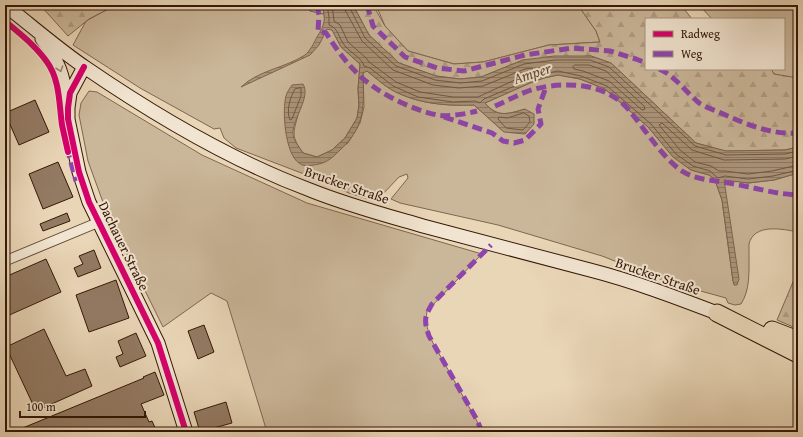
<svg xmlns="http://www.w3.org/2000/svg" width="803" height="437" font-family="'Gentium Book Plus',serif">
<defs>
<pattern id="forest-firs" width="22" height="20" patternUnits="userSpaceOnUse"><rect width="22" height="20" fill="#cab699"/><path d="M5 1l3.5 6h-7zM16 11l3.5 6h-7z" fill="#ae9c82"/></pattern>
<pattern id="water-rules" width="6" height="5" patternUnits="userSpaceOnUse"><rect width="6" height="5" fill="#ac957b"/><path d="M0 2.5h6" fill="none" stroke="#8d7963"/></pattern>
</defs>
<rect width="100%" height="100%" fill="#e9d6b7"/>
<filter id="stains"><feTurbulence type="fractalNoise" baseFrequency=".005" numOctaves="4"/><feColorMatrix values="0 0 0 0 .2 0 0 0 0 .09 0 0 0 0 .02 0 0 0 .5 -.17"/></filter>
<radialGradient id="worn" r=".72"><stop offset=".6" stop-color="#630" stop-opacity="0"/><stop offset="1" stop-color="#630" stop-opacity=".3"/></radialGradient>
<path fill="#cab699" stroke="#806650" d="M 119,5 L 308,5 L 310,11 L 324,14 L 341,47 L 360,64 L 358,89 L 359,105 L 357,118 L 345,138 L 332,150 L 317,157 L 303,153 C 291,136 293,134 298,115 L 285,128 L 308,166 L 348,143 L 360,123 L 364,107 L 363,72 L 367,71 C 375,77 383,85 392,90 C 418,104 446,106 474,105 L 504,132 L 525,109 C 507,114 498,118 485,103 L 530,83 L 544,78 L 558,75 L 580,79 L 605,89 L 648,127 L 674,157 L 691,170 L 709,175 L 712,177 L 716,183 L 722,200 L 733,281 L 723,179 L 748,183 L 774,180 L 798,173 L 798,232 C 783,229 754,223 749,244 C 749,248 749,253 749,256 C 749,273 750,290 741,304 L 735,305 L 728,303 L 726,298 L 668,282 L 602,256 L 498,225 L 400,203 L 391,199 L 408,178 L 407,174 L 399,177 L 381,196 L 371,200 L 349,193 L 304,174 L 236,148 L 224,138 L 220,128 L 214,129 L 140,88 L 73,45 L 86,21 L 110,8 Z
M 376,5 L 578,5 L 596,31 L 600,42 L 549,45 L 483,62 L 454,64 L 408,51 L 385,26 Z
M 699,5 L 798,5 L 798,80 L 774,74 L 771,69 L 784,69 L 784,19 L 712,19 Z
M 89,91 L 97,92 L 202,155 L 307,203 L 482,254 L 427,311 C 425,324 428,332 433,343 L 478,423 L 482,432 L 267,432 L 227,301 L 211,293 L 163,327 L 108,216 L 88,161 L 79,115 L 81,103 Z"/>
<path fill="url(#forest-firs)" stroke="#806650" d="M 40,5 L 108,5 L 110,8 L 89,19 L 68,36 Z
M 308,5 L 322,5 L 324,14 L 310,11 Z
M 353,5 L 373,5 L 385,26 L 408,51 L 454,64 L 483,62 L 549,45 L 600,42 L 596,31 L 578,5 L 681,5 L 692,19 L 646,19 L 646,69 L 771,69 L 774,74 L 798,78 L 798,147 L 785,150 L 725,151 L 696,143 L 611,63 L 591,56 L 523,60 L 481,77 L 460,79 L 436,76 L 399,63 L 369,35 Z
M 798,270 L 798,329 L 777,320 Z"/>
<path fill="url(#water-rules)" stroke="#7c634d" d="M 322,5 L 353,5 L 369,35 L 399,63 L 436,76 L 460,79 L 481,77 L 523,60 L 554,56 L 591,56 L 611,63 L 696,143 L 726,151 L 785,150 L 798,147 L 798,173 L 774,180 L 748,183 L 724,180 L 739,279 L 737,285 L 734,285 L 733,281 L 722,200 L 716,183 L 712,177 L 709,175 L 691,170 L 673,157 L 648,127 L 605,89 L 580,79 L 558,75 L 544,78 L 530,83 L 485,103 C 496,118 509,114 525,109 L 534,114 L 534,124 L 525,134 L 504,132 L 474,105 C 446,106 418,104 392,90 C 383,85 375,77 367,71 L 363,73 C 364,105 366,127 339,151 C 333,157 328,162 319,164 C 313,165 305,168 299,163 C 285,154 282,110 286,96 C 287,92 290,88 292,85 L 303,84 C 311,97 293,118 293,133 C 293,140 299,147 303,153 L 317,157 L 332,150 L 345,138 L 357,118 L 359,105 L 358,89 L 360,64 L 341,47 L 332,30 L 327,29 L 319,45 L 310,55 L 241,87 C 259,70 285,68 305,55 C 310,51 314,43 317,37 C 325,24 326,20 322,5 Z"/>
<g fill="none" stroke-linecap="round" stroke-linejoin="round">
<path stroke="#705641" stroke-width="1" d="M 327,5 L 329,17 L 329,25 C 339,28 338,38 345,46 C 351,53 362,58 364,66 L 370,68 L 393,86 L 418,97 L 453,102 L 475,101 L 480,103 L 484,99 L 543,74 L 558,71 L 581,76 L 607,86 L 651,124 L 676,154 L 693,166 L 710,171 L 718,178 L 725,176 L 748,179 L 773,176 L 798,170
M 332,5 L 334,21 L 340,25 L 348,42 L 366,58 L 369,62 L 396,82 L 420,92 L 453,97 L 478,97 L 534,71 L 532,68 L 525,69 L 483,86 L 459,88 L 433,85 L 393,70 L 362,41 L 345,10 L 344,5
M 350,5 L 350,8 L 365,38 L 396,66 L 435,80 L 460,83 L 482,81 L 524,64 L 555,60 L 590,60 L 609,67 L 695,146 L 726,155 L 785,154 L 798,151
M 575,65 L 589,65 L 606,71 L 644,106 L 645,109 L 642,110 L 609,81 L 583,71 L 574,69 L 573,67 Z
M 301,88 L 301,96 L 292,119 L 290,120 C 286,111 290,97 295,89 Z
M 524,113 L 529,116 L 530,122 L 523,130 L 506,128 L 498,119 L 499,117 L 507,118 Z
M 798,156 L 785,159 L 724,160 L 692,150 L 662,123 L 659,125 L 680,150 L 695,162 L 711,166 L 719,171 L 725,171 L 748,174 L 772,171 L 798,165"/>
</g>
<path fill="#937a63" stroke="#351707" d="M 35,100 L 49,132 L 19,145 L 5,113 Z
M 58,162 L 73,197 L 43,209 L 29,174 Z
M 67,213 L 70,221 L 43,231 L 40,224 Z
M 94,250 L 101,268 L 78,277 L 74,268 L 83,264 L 79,256 Z
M 46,259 L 61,292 L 5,317 L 5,277 Z
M 116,280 L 129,318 L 89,332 L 76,295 Z
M 204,325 L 214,352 L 198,359 L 188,331 Z
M 44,329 L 66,376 L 85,369 L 92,386 L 36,411 L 6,347 Z
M 136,333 L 146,356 L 120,367 L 116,357 L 123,354 L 118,341 Z
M 155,372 L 164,395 L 141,404 L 149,422 L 152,421 L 157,432 L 13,432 L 144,378 L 143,377 Z
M 226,402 L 232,423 L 210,429 L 210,432 L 200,432 L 194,412 Z"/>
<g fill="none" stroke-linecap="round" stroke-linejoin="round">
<g stroke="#624733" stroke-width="11">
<path id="street" d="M 5,261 L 99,222"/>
</g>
<g stroke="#351707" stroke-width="15">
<path id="secondary" d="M 5,5 C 32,26 58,49 86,68 C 156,116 230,160 310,190 C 347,205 385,215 423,226 C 478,241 534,255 590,270 C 633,281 675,297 717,313
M 42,39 C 59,62 63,74 67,102
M 84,67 L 70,93 L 68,108 L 68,119 L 79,172 L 89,202 L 158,343 L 186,432"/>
</g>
<g stroke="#351707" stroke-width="19">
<path id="highway" d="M 717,313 L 798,354
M 772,330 L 798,340"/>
</g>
<use href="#street" stroke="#f1e4d0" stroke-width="9"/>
<use href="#secondary" stroke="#f1e4d0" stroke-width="13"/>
<use href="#highway" stroke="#e9d6b7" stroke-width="17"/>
<path stroke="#8e44ad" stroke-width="5" stroke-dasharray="10 5" stroke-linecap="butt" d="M 317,5 L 319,15 L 318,31 L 326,33 C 335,47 344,60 356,72 C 375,92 410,109 437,115 C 446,117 467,114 477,111
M 367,5 L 373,26 L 405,57 L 437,68 L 464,71 L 525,55 L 572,48 L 610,51 L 636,59 L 646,63
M 659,69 C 674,75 686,92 699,103 C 705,107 714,110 721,113 C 746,124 771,135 798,133
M 495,106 C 507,101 519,94 531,90 C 563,81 605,82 628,109 C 645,129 659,153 679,169 C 693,180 713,180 729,183 C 752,187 774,194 798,195
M 444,117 L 492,133 L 503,141 L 514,143 L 525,140 L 541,124 L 538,109 L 546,87
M 67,148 L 76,181
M 482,432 L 477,420 L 429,336 C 424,320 424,318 432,304 L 491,245"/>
<g stroke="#f1e4d0" stroke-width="8">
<path id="cycleway" d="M 5,21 C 20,34 36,46 47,62 C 60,80 59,104 62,125 C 64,134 66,143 68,152
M 84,67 L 70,93 L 68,108 L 68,119 L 79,172 L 89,202 L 158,343 L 186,432"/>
</g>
<use href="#cycleway" stroke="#d6006c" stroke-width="6"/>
</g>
<defs><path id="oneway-chevron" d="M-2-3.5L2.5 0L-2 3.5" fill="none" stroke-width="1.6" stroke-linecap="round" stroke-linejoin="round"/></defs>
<use stroke="#9c8876" href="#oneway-chevron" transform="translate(60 69) rotate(71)"/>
<g text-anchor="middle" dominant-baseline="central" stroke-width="4" stroke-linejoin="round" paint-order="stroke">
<g font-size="14" fill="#351707" stroke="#f1e4d0">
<text transform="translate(347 185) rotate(19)">Brucker Straße</text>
<text transform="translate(124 246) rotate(64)">Dachauer Straße</text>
<text transform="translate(658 276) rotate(19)">Brucker Straße</text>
</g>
<g font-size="15" font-style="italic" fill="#654935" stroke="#f1e4d0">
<text transform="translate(532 73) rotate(-18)">Amper</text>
</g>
</g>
<rect width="803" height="437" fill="none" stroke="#e9d6b7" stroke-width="20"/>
<rect x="6" y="6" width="791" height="425" fill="none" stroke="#351707" stroke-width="2"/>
<rect x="10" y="10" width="783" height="417" fill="none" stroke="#351707"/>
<rect x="645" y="18" width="140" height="52" fill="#f1e4d0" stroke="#a69280"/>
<rect x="653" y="31" width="20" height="6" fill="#d6006c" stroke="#a69280"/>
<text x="681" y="38" font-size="12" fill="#351707">Radweg</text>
<rect x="653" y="51" width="20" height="6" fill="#8e44ad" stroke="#a69280"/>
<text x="681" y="58" font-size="12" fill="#351707">Weg</text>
<path d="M20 411v6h125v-6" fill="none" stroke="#351707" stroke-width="2"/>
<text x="26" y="411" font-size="12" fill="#351707" stroke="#f1e4d0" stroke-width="3" paint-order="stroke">100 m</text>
<rect width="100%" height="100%" filter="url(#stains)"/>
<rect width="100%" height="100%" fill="url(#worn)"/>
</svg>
